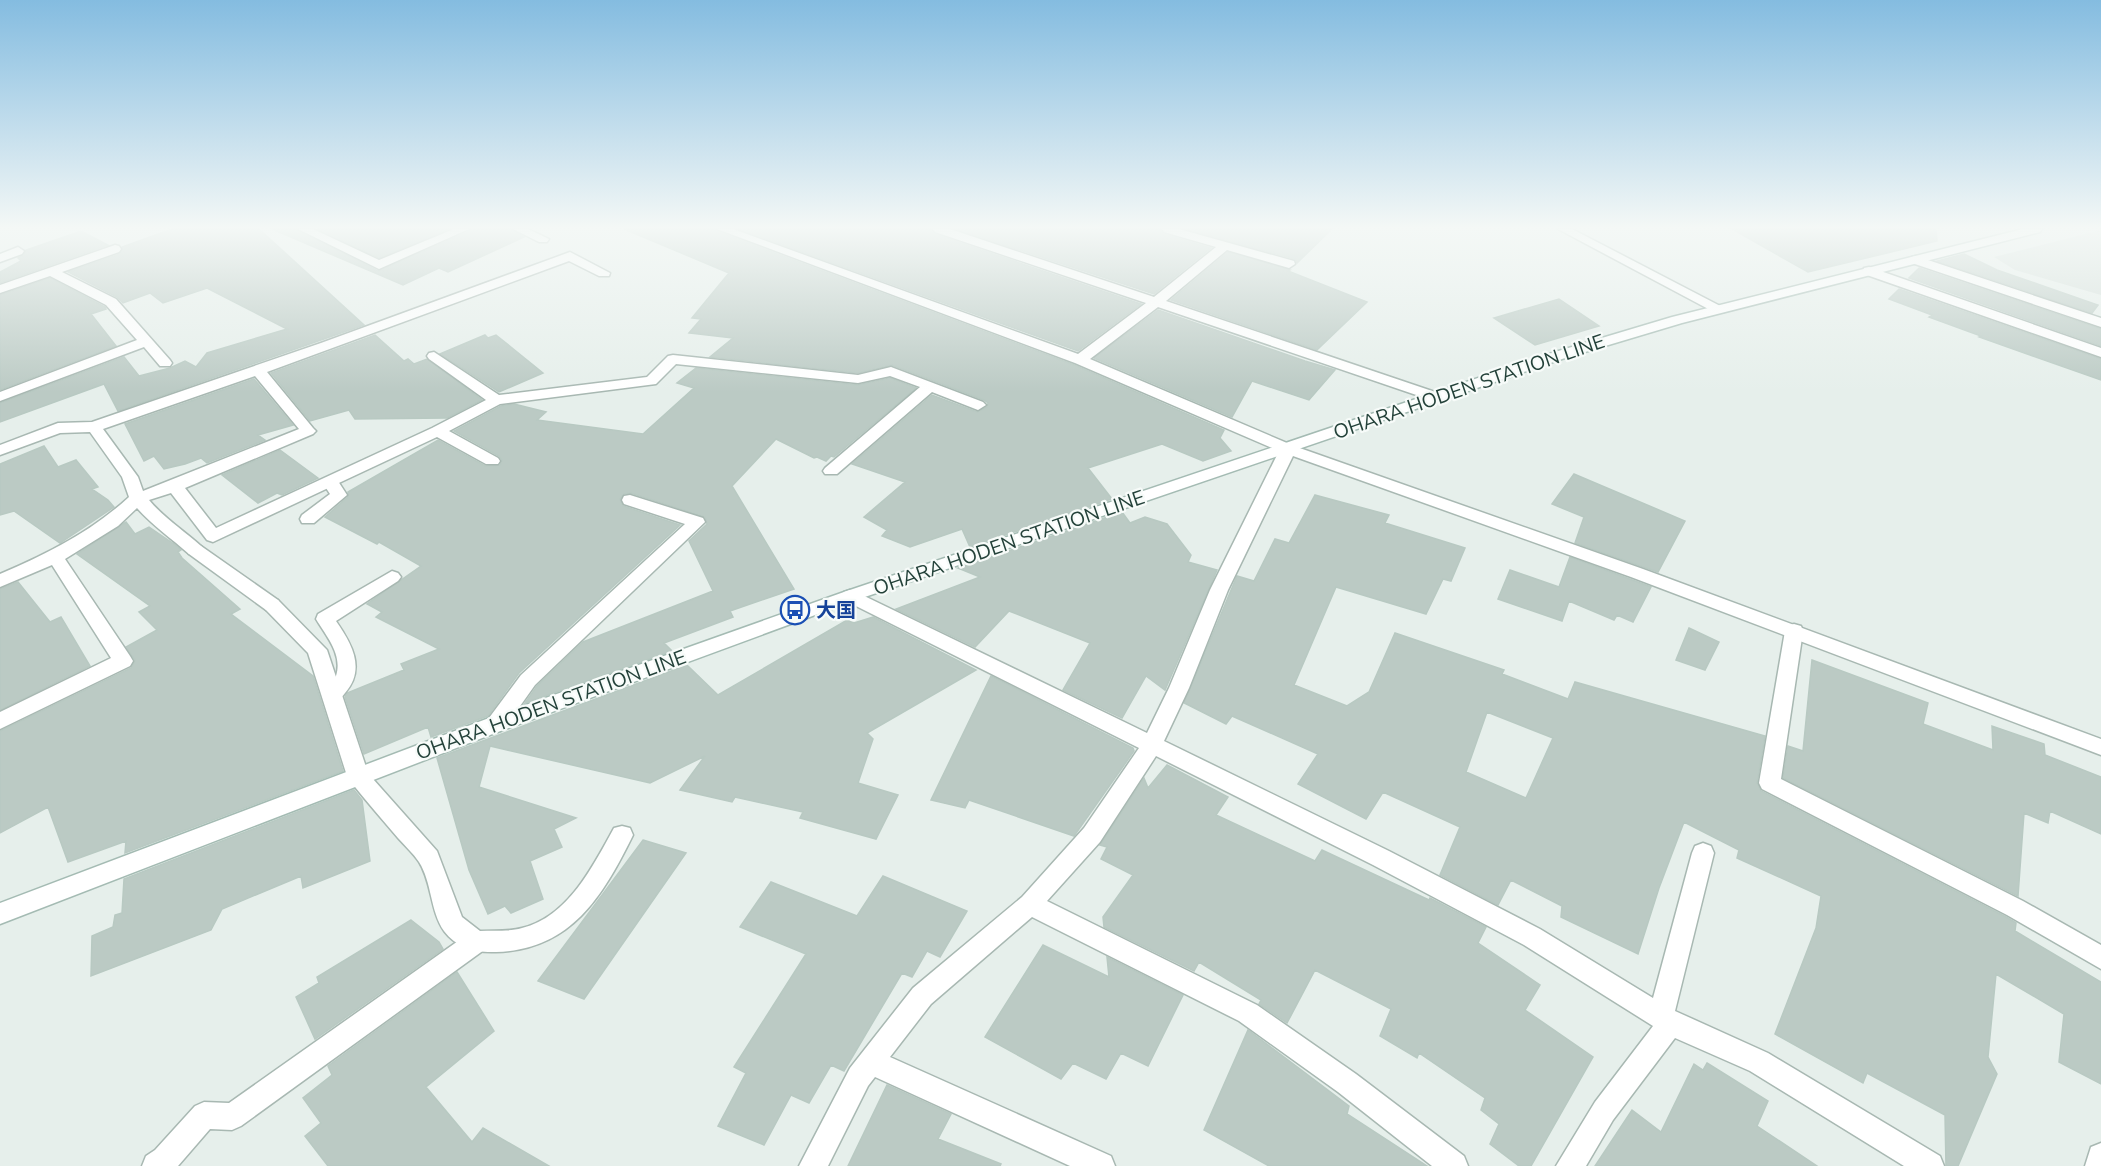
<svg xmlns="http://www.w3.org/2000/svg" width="2101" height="1166" font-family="'Nunito Sans','Noto Sans JP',sans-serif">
<rect width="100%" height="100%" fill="#e6efeb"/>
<path fill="#d4dfda" d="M 2101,230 L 2101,295 L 2015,270 L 1994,257 Z"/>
<path fill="#bbcac4" stroke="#b8c9c2" stroke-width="1.5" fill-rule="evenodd" d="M 172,229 L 259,229 L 364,325 L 118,411 L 104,384 L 0,422 L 0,403 L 124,357 L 139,376 L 170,368 L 185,361 L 196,367 L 207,353 L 287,329 L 207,288 L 163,303 L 150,293 L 123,303 L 117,297 L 68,272 L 120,254 L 122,247 Z
M 272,229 L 296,229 L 378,271 L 470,231 L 471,229 L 511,229 L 524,237 L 448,272 L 439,268 L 403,285 Z
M 317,229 L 449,229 L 379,258 Z
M 624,229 L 715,229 L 716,231 L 1074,365 L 1224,430 L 1220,438 L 1231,451 L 1203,461 L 1162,444 L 1088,468 L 1112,499 L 970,547 L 962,529 L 910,547 L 882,536 L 887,530 L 864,517 L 905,482 L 852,464 L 932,395 L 977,412 L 987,407 L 988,403 L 984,400 L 892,365 L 858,373 L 710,357 L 733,338 L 689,333 L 701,319 L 692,318 L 729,273 Z
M 738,229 L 931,229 L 934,234 L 1141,304 L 1078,351 Z
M 956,229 L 1160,229 L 1163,234 L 1211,248 L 1154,294 Z
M 1186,229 L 1332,229 L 1297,263 L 1295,259 Z
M 1732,229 L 1936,229 L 1937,241 L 1808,272 Z
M 81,231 L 108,245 L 0,283 L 0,272 L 21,261 L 18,258 L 24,255 L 26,250 Z
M 1228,252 L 1290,270 L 1288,271 L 1367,302 L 1317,350 L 1171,300 Z
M 1964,254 L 1997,270 L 2098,305 L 2092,313 L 1937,261 Z
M 1919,268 L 2101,329 L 2101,346 L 1909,278 Z
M 50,278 L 105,307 L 106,309 L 91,314 L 116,346 L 0,390 L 0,295 Z
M 1899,289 L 2101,359 L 2101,380 L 1979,337 L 1981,336 L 1929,317 L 1932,315 L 1889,299 Z
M 1559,299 L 1599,326 L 1535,345 L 1494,318 Z
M 1158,310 L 1305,361 L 1335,370 L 1309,400 L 1252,381 L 1232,417 L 1094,358 Z
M 375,335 L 404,361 L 408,359 L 414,364 L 427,359 L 482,400 L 447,418 L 355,419 L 349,410 L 310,421 L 271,373 Z
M 485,335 L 488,338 L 496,335 L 543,373 L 499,392 L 440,354 Z
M 696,368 L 858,385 L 890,378 L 916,388 L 834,457 L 831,456 L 826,461 L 817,457 L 814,458 L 776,439 L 732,486 L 794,589 L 730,611 L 733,617 L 664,643 L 672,651 L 525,703 L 537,686 L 583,642 L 713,591 L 689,541 L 707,524 L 705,517 L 631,493 L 624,494 L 620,499 L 623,506 L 680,525 L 519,673 L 488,716 L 431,737 L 428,727 L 364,754 L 345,697 L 347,693 L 404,670 L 401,664 L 439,649 L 376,617 L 382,612 L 367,604 L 421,566 L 379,542 L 377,544 L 325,517 L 348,497 L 348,492 L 438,440 L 485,466 L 500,465 L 502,460 L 499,456 L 454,431 L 501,406 L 514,404 L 546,412 L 537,420 L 643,434 L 694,388 L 677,383 Z
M 254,379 L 293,425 L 258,435 L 265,440 L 207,463 L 201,458 L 185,464 L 164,469 L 154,456 L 144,461 L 125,424 Z
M 44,446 L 58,467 L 76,460 L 98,487 L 92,489 L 108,500 L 114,507 L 60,543 L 14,511 L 0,515 L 0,464 Z
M 280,450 L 318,478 L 282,495 L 277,493 L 258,503 L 222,475 Z
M 1574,474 L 1685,521 L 1658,572 L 1575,543 L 1584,517 L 1552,504 Z
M 1315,495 L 1389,515 L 1385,523 L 1465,548 L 1451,581 L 1443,579 L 1426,614 L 1336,587 L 1294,685 L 1347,706 L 1369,692 L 1395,633 L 1504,670 L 1502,674 L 1568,699 L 1575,682 L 1765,736 L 1757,783 L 1761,791 L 2006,917 L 2016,923 L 2015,931 L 2101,982 L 2101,1084 L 2059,1062 L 2064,1014 L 1996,974 L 1988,1057 L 1997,1074 L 1958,1166 L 1946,1166 L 1945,1115 L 1867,1073 L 1863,1083 L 1775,1034 L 1816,928 L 1821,896 L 1737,858 L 1739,850 L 1684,822 L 1659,888 L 1638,954 L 1561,917 L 1562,906 L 1511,880 L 1498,905 L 1440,875 L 1460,827 L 1383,792 L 1366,819 L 1298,784 L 1318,754 L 1232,716 L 1226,724 L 1184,703 L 1237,576 L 1254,581 L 1275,539 L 1289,543 ZM 1487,712 L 1553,738 L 1526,798 L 1466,772 Z
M 1122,512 L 1130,523 L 1145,517 L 1167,524 L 1191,555 L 1188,562 L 1217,570 L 1165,690 L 1146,676 L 1122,718 L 1063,690 L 1090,643 L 1009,611 L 975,647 L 896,609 L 980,577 L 958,568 Z
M 126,522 L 135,534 L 149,527 L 174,544 L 181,550 L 178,552 L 182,558 L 240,609 L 231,614 L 313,676 L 343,771 L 125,853 L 126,841 L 68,862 L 48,807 L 0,833 L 0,731 L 131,668 L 135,660 L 126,647 L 157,630 L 139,612 L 150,606 L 77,554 Z
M 1570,557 L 1651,587 L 1633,622 L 1617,615 L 1614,620 L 1569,601 L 1562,621 L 1498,599 L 1510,570 L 1559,587 Z
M 18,582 L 50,622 L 61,617 L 90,666 L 0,710 L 0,589 Z
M 873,617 L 976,670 L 867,733 L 873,739 L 858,783 L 898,795 L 876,839 L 800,818 L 803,812 L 735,797 L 732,802 L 680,790 L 705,756 L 650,783 L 490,746 L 479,787 L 576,818 L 554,829 L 562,847 L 530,861 L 543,899 L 511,913 L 505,906 L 488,914 L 469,870 L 437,758 L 687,665 L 718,695 L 847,620 L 854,623 Z
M 1689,628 L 1719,642 L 1705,670 L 1676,660 Z
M 1812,660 L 1928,703 L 1923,724 L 1993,750 L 1992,726 L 2044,744 L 2045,755 L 2101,777 L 2101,834 L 2050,811 L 2048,823 L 2024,813 L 2018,896 L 1783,778 L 1788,746 L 1803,751 Z
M 991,676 L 1133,748 L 1134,751 L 1074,836 L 969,800 L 965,808 L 931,800 Z
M 1167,765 L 1228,797 L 1216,815 L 1315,861 L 1322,850 L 1429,900 L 1430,898 L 1486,927 L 1478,943 L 1540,985 L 1525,1010 L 1593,1057 L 1531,1166 L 1519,1166 L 1490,1144 L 1499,1124 L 1481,1110 L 1485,1098 L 1419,1053 L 1417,1058 L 1380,1036 L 1391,1009 L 1315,970 L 1287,1023 L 1259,1004 L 1261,1000 L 1199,962 L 1194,971 L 1104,927 L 1103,917 L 1133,875 L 1101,859 L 1107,847 L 1100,845 L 1144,778 L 1148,788 Z
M 354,790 L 362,800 L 370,861 L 303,888 L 301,876 L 222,909 L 211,930 L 91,976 L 92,936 L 113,927 L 115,915 L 122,913 L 124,879 Z
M 643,840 L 686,853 L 584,999 L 538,981 Z
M 883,876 L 967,911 L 940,957 L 927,951 L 912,977 L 902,973 L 844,1071 L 831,1065 L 809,1103 L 791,1095 L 764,1145 L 718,1126 L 746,1073 L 734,1067 L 806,954 L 740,927 L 771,882 L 857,916 Z
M 411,920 L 439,942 L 443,949 L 315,1039 L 296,997 L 319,983 L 317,977 Z
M 1043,945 L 1109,977 L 1107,957 L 1183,995 L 1148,1066 L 1121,1053 L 1106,1079 L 1073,1063 L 1061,1079 L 985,1037 Z
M 457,972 L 494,1031 L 426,1087 L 472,1142 L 483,1128 L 549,1166 L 328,1166 L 305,1136 L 321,1123 L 303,1098 L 332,1075 L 328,1066 Z
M 1248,1030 L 1349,1106 L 1347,1114 L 1427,1166 L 1269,1166 L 1204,1130 Z
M 1707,1063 L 1768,1101 L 1757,1126 L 1817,1166 L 1595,1166 L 1632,1110 L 1661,1132 L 1694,1064 L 1703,1070 Z
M 887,1085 L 951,1114 L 938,1139 L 1001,1164 L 1000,1166 L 848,1166 Z"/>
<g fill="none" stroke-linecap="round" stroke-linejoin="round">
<g stroke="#a8b8b2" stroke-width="3">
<path id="service" d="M 330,477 L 336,478 L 347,495 L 314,523 L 302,523 L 300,519 L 302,515 L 330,494 L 322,482 Z
M 195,544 L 201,546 L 278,600 L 281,605 L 278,610 L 272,611 L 266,610 L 189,554 L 186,550 L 189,546 Z
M 392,571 L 398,573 L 401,577 L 398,581 L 336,621 C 352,644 366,669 345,693 C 339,701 335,703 325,700 L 322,695 C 326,688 333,683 336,676 C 343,654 326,636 316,619 L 318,614 Z
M 1794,624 L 1801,626 L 1803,631 L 1781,779 L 2023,901 L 2101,945 L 2101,969 L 2007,915 L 1762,789 L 1759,783 L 1785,631 L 1787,626 Z
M 358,768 L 365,770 L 437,851 L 462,917 L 480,931 C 494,930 508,932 522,928 C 568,917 593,866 614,828 L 622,826 L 630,828 L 633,835 C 603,896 571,950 496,952 C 476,953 457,948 444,931 C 430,911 432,882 419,862 C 413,853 405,846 398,838 C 382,819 366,801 351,782 L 347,776 L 351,770 Z"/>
</g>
<g stroke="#a8b8b2" stroke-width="3">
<path id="minor" d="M 298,229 L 313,229 L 379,260 L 454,229 L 469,229 L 379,269 Z
M 513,229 L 528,229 L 549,239 L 547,242 L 539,242 Z
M 717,229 L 733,229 L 1078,354 L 1146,303 L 935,232 L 933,229 L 950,229 L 1154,297 L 1216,247 L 1164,232 L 1162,229 L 1179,229 L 1294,261 L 1295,264 L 1289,268 L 1227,250 L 1166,301 L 1441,394 L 1443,397 L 1441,400 L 1431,400 L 1158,307 L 1090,359 L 1294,446 L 1643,569 L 2101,739 L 2101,755 L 1631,577 L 1293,456 L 1228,590 L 1189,688 L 1164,741 L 1389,851 L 1540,929 L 1653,998 L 1692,853 L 1695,846 L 1703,843 L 1711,846 L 1714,853 L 1675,1011 L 1768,1053 L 1940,1156 L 1944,1166 L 1904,1166 L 1750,1071 L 1675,1038 L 1613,1120 L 1586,1166 L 1556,1166 L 1595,1102 L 1653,1026 L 1524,945 L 1373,865 L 1156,756 L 1100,842 L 1047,901 L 1257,1005 L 1356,1074 L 1464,1156 L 1468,1166 L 1432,1166 L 1338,1092 L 1239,1021 L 1032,917 L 931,1004 L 890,1057 L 1111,1156 L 1115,1166 L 1070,1166 L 875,1077 L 868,1086 L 828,1166 L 799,1166 L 850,1068 L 913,988 L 1022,897 L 1084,828 L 1139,748 L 844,600 L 841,596 L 844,592 L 850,590 L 856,592 L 1147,733 L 1169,688 L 1210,590 L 1279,451 L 1075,363 Z
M 1558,229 L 1572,229 L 1726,309 L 1724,312 L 1714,312 Z
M 115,245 L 119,246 L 121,249 L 119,252 L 62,272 L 116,299 L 170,360 L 172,363 L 170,366 L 160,366 L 144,347 L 0,401 L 0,392 L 137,340 L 106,305 L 50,276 L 0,293 L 0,285 Z
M 18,247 L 24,251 L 22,254 L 0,262 L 0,254 Z
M 570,252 L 610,273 L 609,276 L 599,276 L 569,261 L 267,372 L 313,428 L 316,431 L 313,434 L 185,488 L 216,528 L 432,428 L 486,400 L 429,359 L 427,356 L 429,353 L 434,352 L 499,395 L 647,377 L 668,356 L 673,355 L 858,375 L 891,367 L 983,402 L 986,405 L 978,410 L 932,392 L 837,474 L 825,474 L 823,471 L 825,468 L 920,387 L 890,376 L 858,383 L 676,364 L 656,384 L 500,404 L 449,431 L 498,458 L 500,461 L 498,464 L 486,464 L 437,437 L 213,542 L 207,540 L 171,493 L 149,500 C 164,518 183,530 201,546 L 204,550 L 201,554 L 189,554 C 171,538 153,526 137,508 L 118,526 L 65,559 L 130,656 L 133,661 L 130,666 L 0,729 L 0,712 L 111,658 L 52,565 L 0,587 L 0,574 C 47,554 91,532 129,497 L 122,477 L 90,432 L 60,433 L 0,455 L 0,445 L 58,423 L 92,422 L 321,343 ZM 255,376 L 299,429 L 143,491 L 138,477 L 103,429 Z
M 1916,256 L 2101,318 L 2101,327 L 1912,263 L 1910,260 L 1912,257 Z
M 1869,267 L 2101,348 L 2101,357 L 1864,274 L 1863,271 L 1864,268 Z
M 630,495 L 703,518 L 705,522 L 535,685 L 503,730 L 496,732 L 489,730 L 486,724 L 489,718 L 521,675 L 685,524 L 624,504 L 622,500 L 624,496 Z
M 272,599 L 278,600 L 327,650 L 369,776 L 365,782 L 358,784 L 351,782 L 347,776 L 308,653 L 266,610 L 263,605 L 266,600 Z
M 476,931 L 484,934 L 488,942 L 484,950 L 241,1126 L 232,1130 L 210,1129 L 178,1166 L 142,1166 L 146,1156 L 155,1150 L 195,1106 L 204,1102 L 229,1103 L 468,934 Z
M 2101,1143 L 2101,1166 L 2085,1166 L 2091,1147 Z"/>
</g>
<g stroke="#a4bbb3" stroke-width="3">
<path id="secondary" d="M 2023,229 L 2042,229 L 2040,232 L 1682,323 L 1565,358 L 856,600 L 503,730 L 0,924 L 0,903 L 489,718 L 844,592 L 1555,352 L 1672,317 Z"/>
</g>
<use href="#service" fill="#fff" fill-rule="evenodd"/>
<use href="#minor" fill="#fff" fill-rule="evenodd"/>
<use href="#secondary" fill="#fff" fill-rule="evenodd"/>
</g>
<linearGradient id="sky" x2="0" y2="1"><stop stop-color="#84bce0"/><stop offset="0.58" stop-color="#f4f8f6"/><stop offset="1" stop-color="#f4f8f6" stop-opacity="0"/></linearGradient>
<rect width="2101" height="392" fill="url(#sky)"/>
<defs>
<g id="bus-ring" transform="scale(1.5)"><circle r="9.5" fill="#f7fbf9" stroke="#1a4fb4" stroke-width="1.5"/><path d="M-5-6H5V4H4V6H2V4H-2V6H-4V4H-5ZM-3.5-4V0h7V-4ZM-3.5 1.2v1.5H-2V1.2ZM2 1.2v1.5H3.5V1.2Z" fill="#1a4fb4"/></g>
</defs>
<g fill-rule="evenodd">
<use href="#bus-ring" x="795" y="610"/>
</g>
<g text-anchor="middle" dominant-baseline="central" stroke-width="4.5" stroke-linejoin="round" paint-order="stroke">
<g font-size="20" fill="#24423a" stroke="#f7fbf9">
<text transform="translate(1469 387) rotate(-19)">OHARA HODEN STATION LINE</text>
<text transform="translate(1009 543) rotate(-19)">OHARA HODEN STATION LINE</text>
<text transform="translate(551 705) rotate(-20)">OHARA HODEN STATION LINE</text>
</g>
<g font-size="20" font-weight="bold" fill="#164399" stroke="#f7fbf9" text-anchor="start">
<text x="816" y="610">大国</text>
</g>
</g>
</svg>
